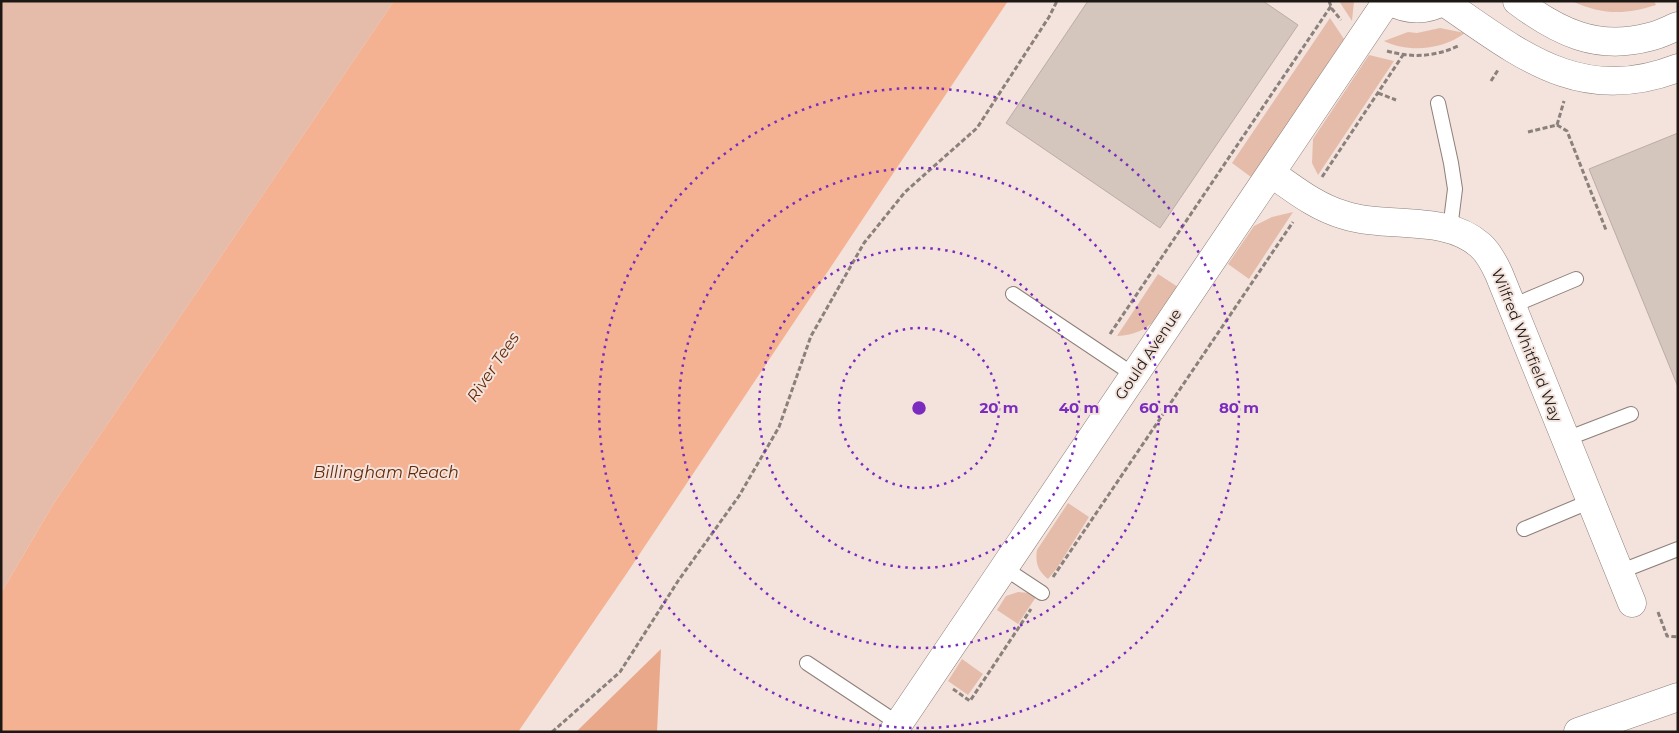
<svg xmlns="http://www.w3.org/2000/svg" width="1679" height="733" font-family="Montserrat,sans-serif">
<rect width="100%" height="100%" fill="#f3e3dc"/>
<path fill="#e5bcaa" d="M 1,1 L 394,1 L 54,503 L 1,593 Z
M 1339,1 L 1354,1 L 1352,21 Z
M 1572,1 L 1654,1 L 1656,5 C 1625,15 1602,15 1572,1 Z
M 1330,18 L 1344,39 L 1251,177 L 1232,163 Z
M 1440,28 L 1465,33 C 1442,50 1409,53 1384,41 L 1408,32 L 1417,33 Z
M 1369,55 L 1394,61 L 1318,175 L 1312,163 L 1313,139 Z
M 1293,212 L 1249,279 L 1228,264 L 1254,226 L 1272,217 Z
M 1158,274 L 1178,287 C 1160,314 1153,334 1117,336 Z
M 1068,503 L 1089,517 L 1057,568 L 1048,579 C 1038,571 1035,563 1037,550 Z
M 1018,592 L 1029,593 L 1036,597 L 1018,624 L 997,610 L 1006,596 Z
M 962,659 L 983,674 L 968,695 L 948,681 Z"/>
<path fill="#e9a88a" d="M 661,649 L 657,732 L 576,732 Z"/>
<path fill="#f4b293" d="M 394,1 L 1008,1 L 627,573 L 518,732 L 1,732 L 1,593 L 54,503 Z"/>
<path fill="#d4c5bd" stroke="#bbaca5" d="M 1088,1 L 1263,1 L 1298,25 L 1160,228 L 1006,123 Z
M 1678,133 L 1678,387 L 1589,169 Z"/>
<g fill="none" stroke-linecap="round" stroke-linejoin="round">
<g stroke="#8e7f79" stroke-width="16">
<path id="lane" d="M 1438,103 L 1451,163 L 1455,189 L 1450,229
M 1013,294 L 1134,375
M 1512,306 L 1576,279
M 1566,439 L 1631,414
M 1524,529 L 1591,501
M 1004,568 L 1042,593
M 1619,572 L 1678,549
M 807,663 L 899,724"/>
</g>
<g stroke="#8e7f79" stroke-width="29">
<path id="street" d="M 1390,1 C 1407,11 1426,11 1444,1
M 1517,1 C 1558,32 1597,51 1649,37 C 1659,35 1668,30 1678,26
M 1444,2 C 1520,54 1580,106 1678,68
M 1271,173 C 1294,189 1316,207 1344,215 C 1387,229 1445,214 1480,245 C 1489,253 1494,263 1499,274 L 1632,603
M 893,732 L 1387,1"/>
</g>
<g stroke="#8e7f79" stroke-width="29">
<path id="secondary" d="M 1578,732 L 1678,697"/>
</g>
<path stroke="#8b807b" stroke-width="3" stroke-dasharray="5 2.5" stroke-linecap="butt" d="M 1329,1 L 1332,9 L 1341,20
M 1387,51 C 1412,58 1434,57 1458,46
M 1491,81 L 1498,70
M 1378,93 L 1396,100
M 1557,125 L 1567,131 L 1606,230
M 1528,132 L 1557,125 L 1564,101
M 1322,177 L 1403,55
M 1110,334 L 1331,6
M 1053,577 L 1293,222
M 1658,612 L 1667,636 L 1678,637
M 953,689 L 970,701 L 1031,609
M 552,732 L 620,672 L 678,581 L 739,496 L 779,427 L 811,336 L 864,243 L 905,192 L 977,128 L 1049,17 L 1057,1"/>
<use href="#lane" stroke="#fff" stroke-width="14"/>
<use href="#street" stroke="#fff" stroke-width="28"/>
<use href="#secondary" stroke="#fff" stroke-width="28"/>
</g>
<g fill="none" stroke="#7b2cbf" stroke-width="2.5" stroke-dasharray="2.5 5">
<circle cx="919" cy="408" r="80"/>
<circle cx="919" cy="408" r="160"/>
<circle cx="919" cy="408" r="240"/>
<circle cx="919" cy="408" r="320"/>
</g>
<g text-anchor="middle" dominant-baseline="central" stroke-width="4" stroke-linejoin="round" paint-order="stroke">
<g font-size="15" fill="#1e1815" stroke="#f3e3dc">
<text transform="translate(1527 345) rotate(68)">Wilfred Whitfield Way</text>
<text transform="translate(1148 354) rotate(-56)">Gould Avenue</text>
</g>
<g font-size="16" font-style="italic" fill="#632906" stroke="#f3e3dc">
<text transform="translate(493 367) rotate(-56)">River Tees</text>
<text x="386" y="472">Billingham Reach</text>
</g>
</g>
<circle cx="919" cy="408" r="8" fill="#7b2cbf" stroke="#f3e3dc" stroke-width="2.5"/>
<g font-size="15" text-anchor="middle" font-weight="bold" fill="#7b2cbf" stroke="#f3e3dc" stroke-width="4" stroke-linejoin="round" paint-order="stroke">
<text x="999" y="413">20 m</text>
<text x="1079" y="413">40 m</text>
<text x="1159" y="413">60 m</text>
<text x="1239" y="413">80 m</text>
</g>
<rect width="1679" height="733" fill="none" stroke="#1e1815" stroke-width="5"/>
</svg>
